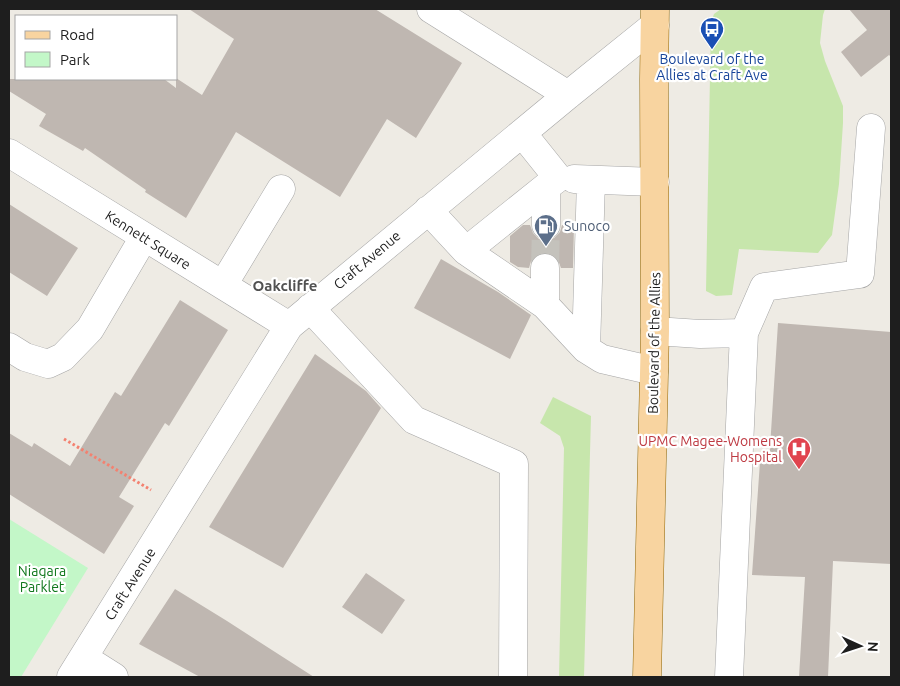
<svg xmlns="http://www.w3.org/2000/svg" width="900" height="686" font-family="Ubuntu,sans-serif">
<rect width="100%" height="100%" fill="#eeebe4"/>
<path fill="#c7e6ac" d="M 721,9 L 825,9 L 823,15 L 820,43 L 825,61 L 843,106 L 843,123 L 839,184 L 832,235 L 818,253 L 739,249 L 732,295 L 716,296 L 706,291 L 711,22 L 714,14 Z
M 553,397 L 591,416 L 584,677 L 559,677 L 564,448 L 560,436 L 540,423 Z"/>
<path fill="#c3f7c8" d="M 9,519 L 88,568 L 21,677 L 9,677 Z"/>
<path fill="#bfb7b1" d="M 189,9 L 375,9 L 462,63 L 416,138 L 387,119 L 340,197 L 236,132 L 186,218 L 145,192 L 146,190 L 85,148 L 83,151 L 39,126 L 46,114 L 9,91 L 9,79 L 164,79 L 176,88 L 176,78 L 202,95 L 234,39 Z
M 849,9 L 891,9 L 891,57 L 889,55 L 861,77 L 841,52 L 867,30 Z
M 9,204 L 78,248 L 47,296 L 9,272 Z
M 523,225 L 530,225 L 533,233 L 539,239 L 546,241 L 554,238 L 560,232 L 562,225 L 574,225 L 573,268 L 561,268 L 558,260 L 552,254 L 545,252 L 537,255 L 531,261 L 529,268 L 518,267 L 510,262 L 510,236 Z
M 441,259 L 498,292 L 531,315 L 510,359 L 414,308 Z
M 180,300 L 228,330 L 169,426 L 165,423 L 119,497 L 134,506 L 104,554 L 9,494 L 9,433 L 32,447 L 34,443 L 70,466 L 115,392 L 121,396 Z
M 778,323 L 891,332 L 891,564 L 833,561 L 828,677 L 799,677 L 805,577 L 752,575 L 760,462 L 769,463 Z
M 315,354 L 366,391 L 381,408 L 283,568 L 209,527 Z
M 366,573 L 405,600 L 382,634 L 342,607 Z
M 175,589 L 227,621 L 314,677 L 200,677 L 139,644 Z"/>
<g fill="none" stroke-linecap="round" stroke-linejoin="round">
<path stroke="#c4c2bc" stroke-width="28" stroke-dasharray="28 14" stroke-linecap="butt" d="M 545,268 L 546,225"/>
<g stroke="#a5a5a5" stroke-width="29">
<path id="minor" d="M 431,9 L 568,95
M 522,133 L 558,178 L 546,187 L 546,225
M 9,153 L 289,326
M 574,179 L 655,182
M 428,210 L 466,251 L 546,187
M 466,251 L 545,305
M 545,268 L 545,305 L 586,349 L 602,359 L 654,371
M 223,285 L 281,189
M 310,308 L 414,420 L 514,464 L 513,677
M 655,331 L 700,334 L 744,333
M 9,347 L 25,357 L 48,364 L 63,357 L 90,329 L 144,237
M 586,349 L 591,180
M 84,658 L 114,677
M 71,677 L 289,326 L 568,95 L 655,25
M 729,677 L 744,333 L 764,287 L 860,274 L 871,128"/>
</g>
<g stroke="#916707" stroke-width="29">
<path id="major" d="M 647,677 L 655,331 L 654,79 L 655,9"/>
</g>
<path stroke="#f38170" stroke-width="3" stroke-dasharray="2.5 2.5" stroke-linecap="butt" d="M 64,439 L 151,490"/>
<use href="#minor" stroke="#fff" stroke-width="28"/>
<use href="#major" stroke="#f8d4a0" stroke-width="28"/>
</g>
<defs>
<g id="bus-pin" transform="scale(1.25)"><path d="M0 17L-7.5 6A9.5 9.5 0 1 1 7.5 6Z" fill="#1a4fb4" stroke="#fff"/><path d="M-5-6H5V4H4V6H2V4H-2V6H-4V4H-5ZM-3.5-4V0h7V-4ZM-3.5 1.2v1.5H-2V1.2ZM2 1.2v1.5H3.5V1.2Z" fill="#fff"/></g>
<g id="fuel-pin" transform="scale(1.25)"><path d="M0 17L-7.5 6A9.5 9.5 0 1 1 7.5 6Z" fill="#5c6f8a" stroke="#fff"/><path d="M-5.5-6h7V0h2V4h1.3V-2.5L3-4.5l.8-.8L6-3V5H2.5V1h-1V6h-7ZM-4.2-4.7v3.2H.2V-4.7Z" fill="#fff"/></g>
<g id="hospital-pin" transform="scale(1.25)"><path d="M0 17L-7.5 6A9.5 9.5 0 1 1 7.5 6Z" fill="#e0444e" stroke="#fff"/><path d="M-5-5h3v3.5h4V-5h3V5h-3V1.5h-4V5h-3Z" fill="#fff"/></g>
</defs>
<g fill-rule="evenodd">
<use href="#bus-pin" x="712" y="29"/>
<use href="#fuel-pin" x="546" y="226"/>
<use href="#hospital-pin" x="799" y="449"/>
</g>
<g text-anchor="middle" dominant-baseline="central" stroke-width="4.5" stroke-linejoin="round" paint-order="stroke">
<g font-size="14" fill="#164399" stroke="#fff">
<text x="712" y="59">Boulevard of the<tspan x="712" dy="16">Allies at Craft Ave</tspan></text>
</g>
<g font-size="14" fill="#4e5e75" stroke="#fff" text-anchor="start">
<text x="564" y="226">Sunoco</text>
</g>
<g font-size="14" fill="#1e1e1e" stroke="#fff">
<text transform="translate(148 240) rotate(32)">Kennett Square</text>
<text transform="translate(367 260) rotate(-40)">Craft Avenue</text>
<text transform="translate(654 343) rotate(-89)">Boulevard of the Allies</text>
<text transform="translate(130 584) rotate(-58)">Craft Avenue</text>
</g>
<g font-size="14" fill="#be3a42" stroke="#fff" text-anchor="end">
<text x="782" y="441">UPMC Magee-Womens<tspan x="782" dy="16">Hospital</tspan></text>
</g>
<g font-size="14" fill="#10771c" stroke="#fff">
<text x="42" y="571">Niagara<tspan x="42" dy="16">Parklet</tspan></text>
</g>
<g font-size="15" font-weight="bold" fill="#515151" stroke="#fff">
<text x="285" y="285">Oakcliffe</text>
</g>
</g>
<rect width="900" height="686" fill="none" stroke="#1e1e1e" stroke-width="20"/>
<rect x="15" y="15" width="162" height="65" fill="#ffffff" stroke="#a5a5a5"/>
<rect x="25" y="31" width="25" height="8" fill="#f8d4a0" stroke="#a5a5a5"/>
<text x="60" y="40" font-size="15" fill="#1e1e1e">Road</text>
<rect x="25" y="52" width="25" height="15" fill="#c3f7c8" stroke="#a5a5a5"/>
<text x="60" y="65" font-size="15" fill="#1e1e1e">Park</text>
<g transform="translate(860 646) rotate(93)" stroke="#ffffff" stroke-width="4" paint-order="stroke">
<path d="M0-4L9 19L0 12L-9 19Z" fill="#1e1e1e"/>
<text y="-8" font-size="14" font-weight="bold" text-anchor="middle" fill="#1e1e1e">N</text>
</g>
</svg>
